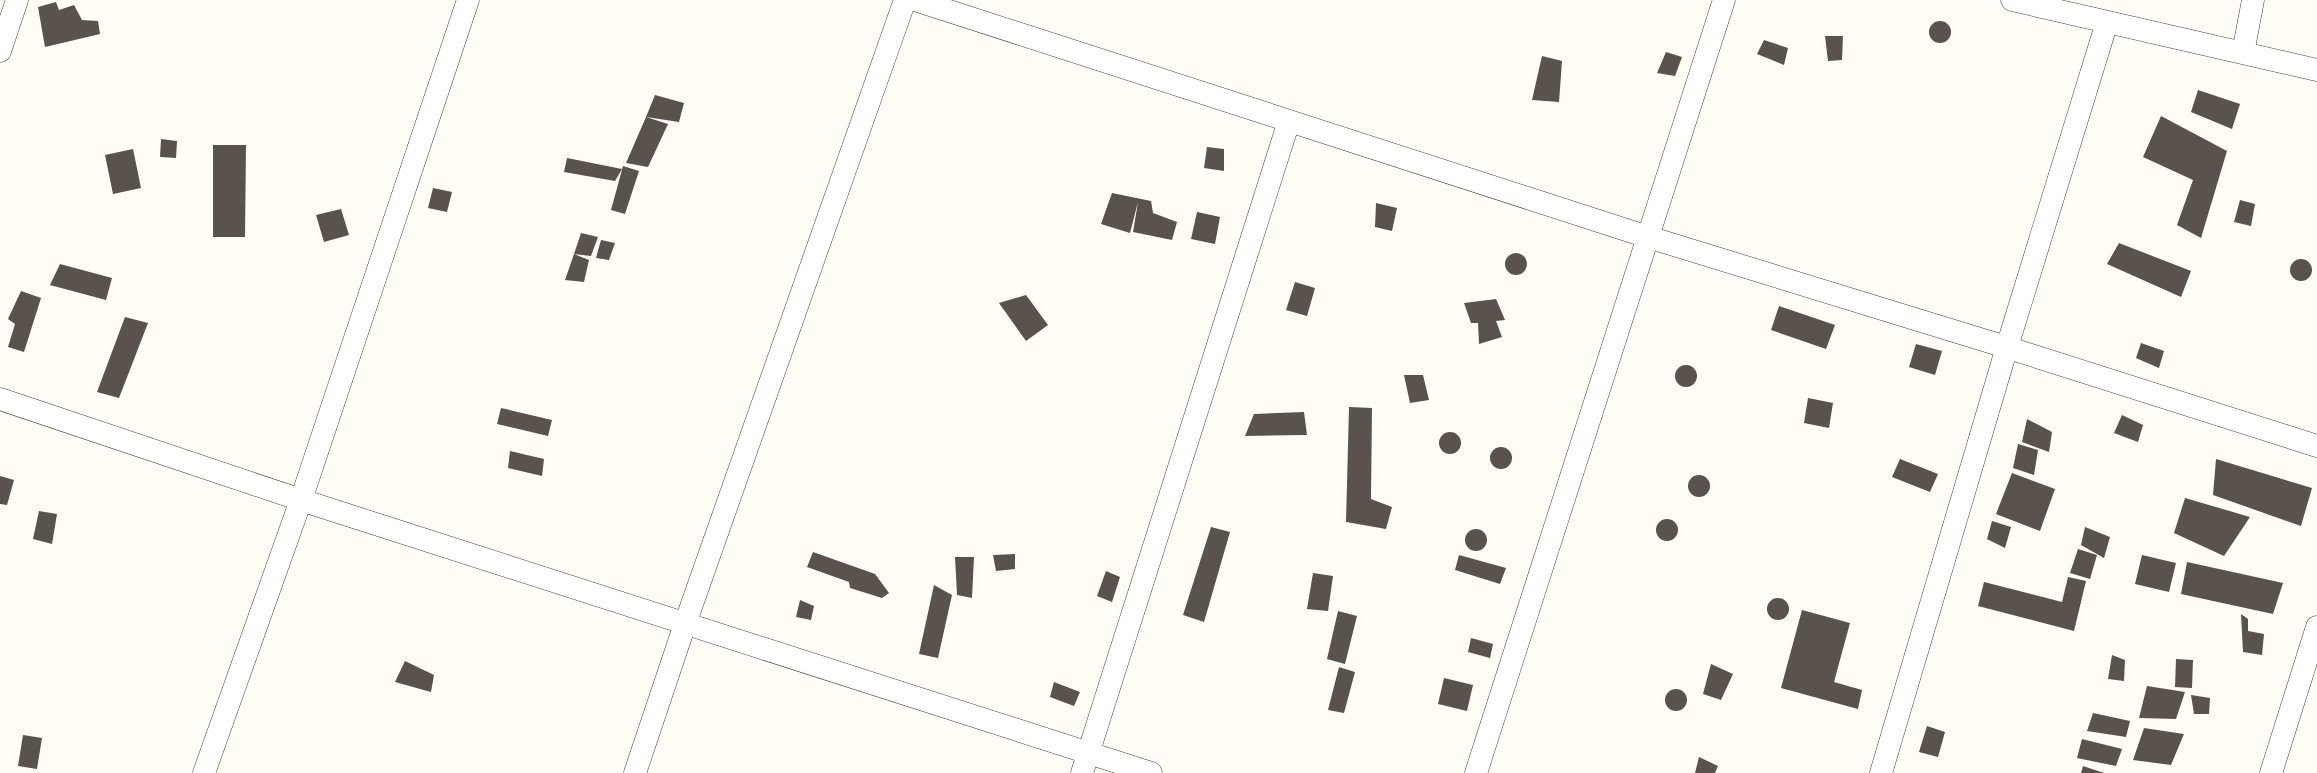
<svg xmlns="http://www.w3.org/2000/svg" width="2317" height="773" font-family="'Noto Serif',serif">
<rect width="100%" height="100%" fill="#fffdf5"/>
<path fill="#5a524d" d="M 56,2 L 59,10 L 74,5 L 82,20 L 98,21 L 100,34 L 45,47 L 38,7 Z
M1929 32a11 11 0 1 1 22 0a11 11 0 1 1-22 0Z
M 1825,36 L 1843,36 L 1842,60 L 1828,61 Z
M 1764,40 L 1788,48 L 1784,65 L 1757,54 Z
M 1666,52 L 1682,57 L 1675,76 L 1657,73 Z
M 1542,56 L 1562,61 L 1559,102 L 1532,100 Z
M 2198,90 L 2240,104 L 2232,129 L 2191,112 Z
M 655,95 L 684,103 L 679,122 L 646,117 Z
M 2161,116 L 2227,151 L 2201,238 L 2177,225 L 2193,180 L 2143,157 Z
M 646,117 L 668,124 L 648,167 L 626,163 Z
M 161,139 L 177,141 L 176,158 L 160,157 Z
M 213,145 L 246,145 L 245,237 L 213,237 Z
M 1207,147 L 1224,149 L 1224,171 L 1204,168 Z
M 133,149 L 141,188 L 113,194 L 105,155 Z
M 567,158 L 622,169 L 615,181 L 564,172 Z
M 623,166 L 639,171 L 625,214 L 611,210 Z
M 433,188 L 452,192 L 447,212 L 428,208 Z
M 1112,193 L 1151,201 L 1153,213 L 1177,222 L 1172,240 L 1133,232 L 1138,202 L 1130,233 L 1101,224 Z
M 2240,200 L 2255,204 L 2251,226 L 2234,222 Z
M 1376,203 L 1397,208 L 1392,231 L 1375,227 Z
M 341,209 L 349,235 L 324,242 L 316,215 Z
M 1197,212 L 1220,217 L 1215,244 L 1191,239 Z
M 581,233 L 598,237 L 591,256 L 574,254 L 589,260 L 584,282 L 565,280 L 574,254 Z
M 601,240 L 615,243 L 609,260 L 596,258 Z
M 2119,243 L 2191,271 L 2181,297 L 2107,264 Z
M1505 264a11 11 0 1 1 22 0a11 11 0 1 1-22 0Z
M2290 270a11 11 0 1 1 22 0a11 11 0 1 1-22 0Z
M 60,264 L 112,278 L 106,300 L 50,285 Z
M 1295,282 L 1315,288 L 1307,316 L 1286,310 Z
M 21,291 L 41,298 L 24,352 L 8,347 L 15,324 L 8,319 Z
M 1026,295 L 1048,325 L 1026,341 L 999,303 Z
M 1496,299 L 1505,320 L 1496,321 L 1502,337 L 1479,344 L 1478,323 L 1471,323 L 1464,303 Z
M 1779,306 L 1835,325 L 1826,349 L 1771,330 Z
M 125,317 L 148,323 L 119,398 L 97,392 Z
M 2141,343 L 2164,351 L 2159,368 L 2136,358 Z
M 1916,344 L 1942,351 L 1935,375 L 1909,367 Z
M1675 376a11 11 0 1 1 22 0a11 11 0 1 1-22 0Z
M 1404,375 L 1423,375 L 1429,400 L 1410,403 Z
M 1808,398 L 1833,403 L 1829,428 L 1804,423 Z
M 1349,407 L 1372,408 L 1371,499 L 1392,507 L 1386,529 L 1346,522 Z
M 501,408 L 552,420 L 548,436 L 497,424 Z
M 1304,412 L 1307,435 L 1245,436 L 1254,414 Z
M 2122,415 L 2143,425 L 2138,442 L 2114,433 Z
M 2027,419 L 2052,432 L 2049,452 L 2022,442 Z
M1439 443a11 11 0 1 1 22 0a11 11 0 1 1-22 0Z
M 2018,444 L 2038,450 L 2034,475 L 2013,468 Z
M1490 458a11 11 0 1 1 22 0a11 11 0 1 1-22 0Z
M 510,451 L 544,459 L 542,476 L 508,468 Z
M 1900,459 L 1938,474 L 1930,492 L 1892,477 Z
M 2216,459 L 2312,488 L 2301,526 L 2213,495 Z
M 2012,473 L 2055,489 L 2040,531 L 1996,514 Z
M1688 486a11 11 0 1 1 22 0a11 11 0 1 1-22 0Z
M 0,476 L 14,480 L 7,505 L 0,504 Z
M 2185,498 L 2250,517 L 2224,556 L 2174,533 Z
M 39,511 L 57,514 L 52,544 L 33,539 Z
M1656 530a11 11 0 1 1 22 0a11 11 0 1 1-22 0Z
M 1992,521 L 2011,527 L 2005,548 L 1987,539 Z
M 1211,527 L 1230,532 L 1204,622 L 1183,615 Z
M 2085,527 L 2110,537 L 2104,558 L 2081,545 Z
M1465 540a11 11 0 1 1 22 0a11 11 0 1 1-22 0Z
M 2078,549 L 2097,555 L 2090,579 L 2070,573 Z
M 813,552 L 875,574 L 889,593 L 882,598 L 850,588 L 849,582 L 807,567 Z
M 1015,554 L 1015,569 L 996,571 L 993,555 Z
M 1459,555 L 1506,568 L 1500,584 L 1455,570 Z
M 2142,555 L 2176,563 L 2169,592 L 2135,584 Z
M 955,557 L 974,557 L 972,598 L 957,595 Z
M 2187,562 L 2283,583 L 2273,614 L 2181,594 Z
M 1106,571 L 1120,577 L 1112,602 L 1097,596 Z
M 1313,573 L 1333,576 L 1328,611 L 1307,609 Z
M 2068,577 L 2086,581 L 2074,631 L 1978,606 L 1984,582 L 2062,602 Z
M 934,585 L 952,595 L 938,658 L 919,654 Z
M1767 609a11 11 0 1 1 22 0a11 11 0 1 1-22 0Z
M 800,600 L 814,606 L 811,620 L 796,617 Z
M 1802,610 L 1850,623 L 1834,682 L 1862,690 L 1858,709 L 1781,688 Z
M 1338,611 L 1357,616 L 1345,664 L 1327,659 Z
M 2241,614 L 2248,619 L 2248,631 L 2264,634 L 2262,655 L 2243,652 Z
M 1471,638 L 1493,644 L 1490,658 L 1468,652 Z
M 2112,655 L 2125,660 L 2124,681 L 2108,679 Z
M 2176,659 L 2193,660 L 2192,688 L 2175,687 Z
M 405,661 L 434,675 L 431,692 L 395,682 Z
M 1711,664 L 1733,674 L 1721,700 L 1703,694 Z
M 1339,667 L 1355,672 L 1344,713 L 1328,710 Z
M 1444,678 L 1473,685 L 1467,711 L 1438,704 Z
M 1054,682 L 1080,692 L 1074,706 L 1050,697 Z
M 2147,686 L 2185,692 L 2176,719 L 2139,718 Z
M1665 700a11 11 0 1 1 22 0a11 11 0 1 1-22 0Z
M 2191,695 L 2210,698 L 2209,714 L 2194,714 Z
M 2093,713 L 2130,721 L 2126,737 L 2087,731 Z
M 1927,726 L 1945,732 L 1938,757 L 1919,752 Z
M 2144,728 L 2184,734 L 2171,765 L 2133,760 Z
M 23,735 L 42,738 L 37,769 L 18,766 Z
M 2082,739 L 2122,749 L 2116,766 L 2077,758 Z
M 1699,757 L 1718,766 L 1715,773 L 1695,773 Z
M 2083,766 L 2104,773 L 2081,773 Z"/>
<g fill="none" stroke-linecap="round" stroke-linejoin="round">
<g stroke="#444" stroke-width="23">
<path id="street" d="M 915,0 L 1648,237 L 1993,343 L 2317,446
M 2012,0 L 2317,70
M 0,51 L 17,0
M 2243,53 L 2253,0
M 0,399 L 301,500 L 1151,773
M 204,773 L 301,500 L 468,0
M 635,773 L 685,624 L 905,0
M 1082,773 L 1289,121
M 1476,773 L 1724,0
M 1881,773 L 2007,347 L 2107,22
M 2271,773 L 2317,627"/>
</g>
<use href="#street" stroke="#fff" stroke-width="22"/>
</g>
</svg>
